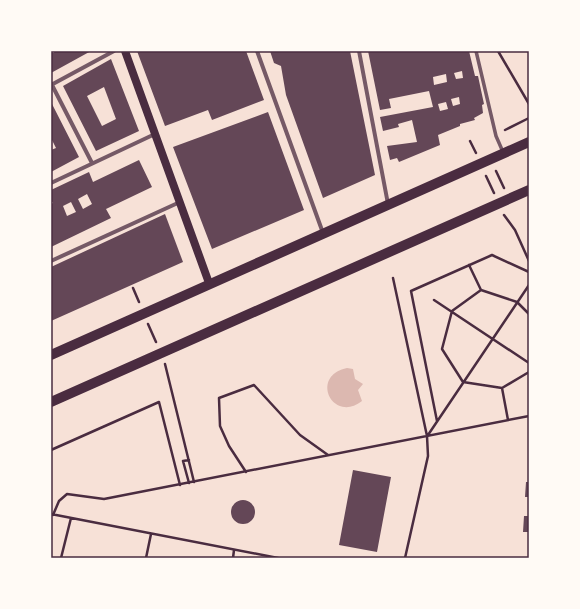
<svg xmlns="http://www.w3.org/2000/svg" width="580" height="609" font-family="Rubik,sans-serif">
<rect width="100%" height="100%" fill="#f7e1d7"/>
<path fill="#dcb8b0" d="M 347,368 L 353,369 L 355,379 L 363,384 L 358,390 L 362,401 C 333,424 309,376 347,368 Z"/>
<path fill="#644757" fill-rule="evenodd" d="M 51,51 L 53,53 L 56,51 L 91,51 L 51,73 Z
M 137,51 L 246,51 L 264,100 L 212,120 L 208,110 L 165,126 Z
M 270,51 L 350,51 L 375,175 L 323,198 L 286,95 L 281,66 L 274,63 Z
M 368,51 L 469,51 L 475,76 L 478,76 L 484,104 L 482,105 L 483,113 L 474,118 L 475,120 L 460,124 L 460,126 L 438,135 L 440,145 L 399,162 L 397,158 L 390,160 L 387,146 L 417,142 L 412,120 L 398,124 L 399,127 L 383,131 L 380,117 L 433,107 L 429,91 L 389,99 L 391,108 L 380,110 ZM 462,71 L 463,78 L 456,79 L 454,73 ZM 446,74 L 447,82 L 434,85 L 433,77 ZM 459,97 L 460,104 L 453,106 L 451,99 ZM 446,102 L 448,109 L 440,111 L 438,104 Z
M 111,59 L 139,131 L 96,151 L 63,86 ZM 104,87 L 116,119 L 102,126 L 87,96 Z
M 51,102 L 79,157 L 51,172 L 51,150 L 56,148 L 51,138 Z
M 268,112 L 304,210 L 212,249 L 173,147 Z
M 139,160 L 152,187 L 106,209 L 111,218 L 51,247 L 52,224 L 51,204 L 53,203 L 51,200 L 51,190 L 89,172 L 93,182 ZM 87,194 L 92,204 L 83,209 L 78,199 ZM 71,202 L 76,212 L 67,216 L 63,206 Z
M 165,214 L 183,262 L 51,321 L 51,267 Z
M 353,470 L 391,477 L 377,552 L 339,545 Z
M 526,482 L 529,482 L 529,497 L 525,497 Z
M231 512a12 12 0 1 1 24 0a12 12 0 1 1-24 0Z
M 524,516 L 529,516 L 529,532 L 523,532 Z"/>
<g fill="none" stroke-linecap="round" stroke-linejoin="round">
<path stroke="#4a2c40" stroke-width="2.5" d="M 498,51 L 529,104
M 505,130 L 529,118
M 470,141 L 476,153
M 496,171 L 504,188
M 486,176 L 494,193
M 504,215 L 515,230 L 529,261
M 469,265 L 481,290
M 393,278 L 427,436 L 428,456 L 405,558
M 133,288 L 139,302
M 434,300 L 529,363
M 529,314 L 517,302 L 481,290 L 452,311 L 442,349 L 463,382 L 502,388 L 529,372
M 148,324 L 156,342
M 165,364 L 194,482
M 502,388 L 508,420
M 437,421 L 411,291 L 492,255 L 529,272
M 428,435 L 529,285
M 51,450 L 159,402 L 180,485
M 189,460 L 183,461 L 189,483
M 246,472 L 229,446 L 220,426 L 219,398 L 254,385 L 300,435 L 328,455
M 51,514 L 278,558
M 53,515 L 59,501 L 67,494 L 104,499 L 529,416
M 61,558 L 71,518
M 146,558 L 151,534
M 233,558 L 234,550"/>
<path stroke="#755966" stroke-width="3.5" d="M 476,51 L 496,136 L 503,152"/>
<path stroke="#755966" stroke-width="4" d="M 257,51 L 323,233
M 359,51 L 388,204
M 51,85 L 114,51
M 52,85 L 92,163
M 51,183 L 155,134
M 51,261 L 180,202"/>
<path stroke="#4a2c40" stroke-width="8" d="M 125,51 L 209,283"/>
<path stroke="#4a2c40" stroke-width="10" d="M 51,355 L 529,142
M 51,402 L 529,190"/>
</g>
<rect width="580" height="609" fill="none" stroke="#fffaf5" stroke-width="104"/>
<rect x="52" y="52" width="476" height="505" fill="none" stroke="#4a2c40" stroke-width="1.5"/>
</svg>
